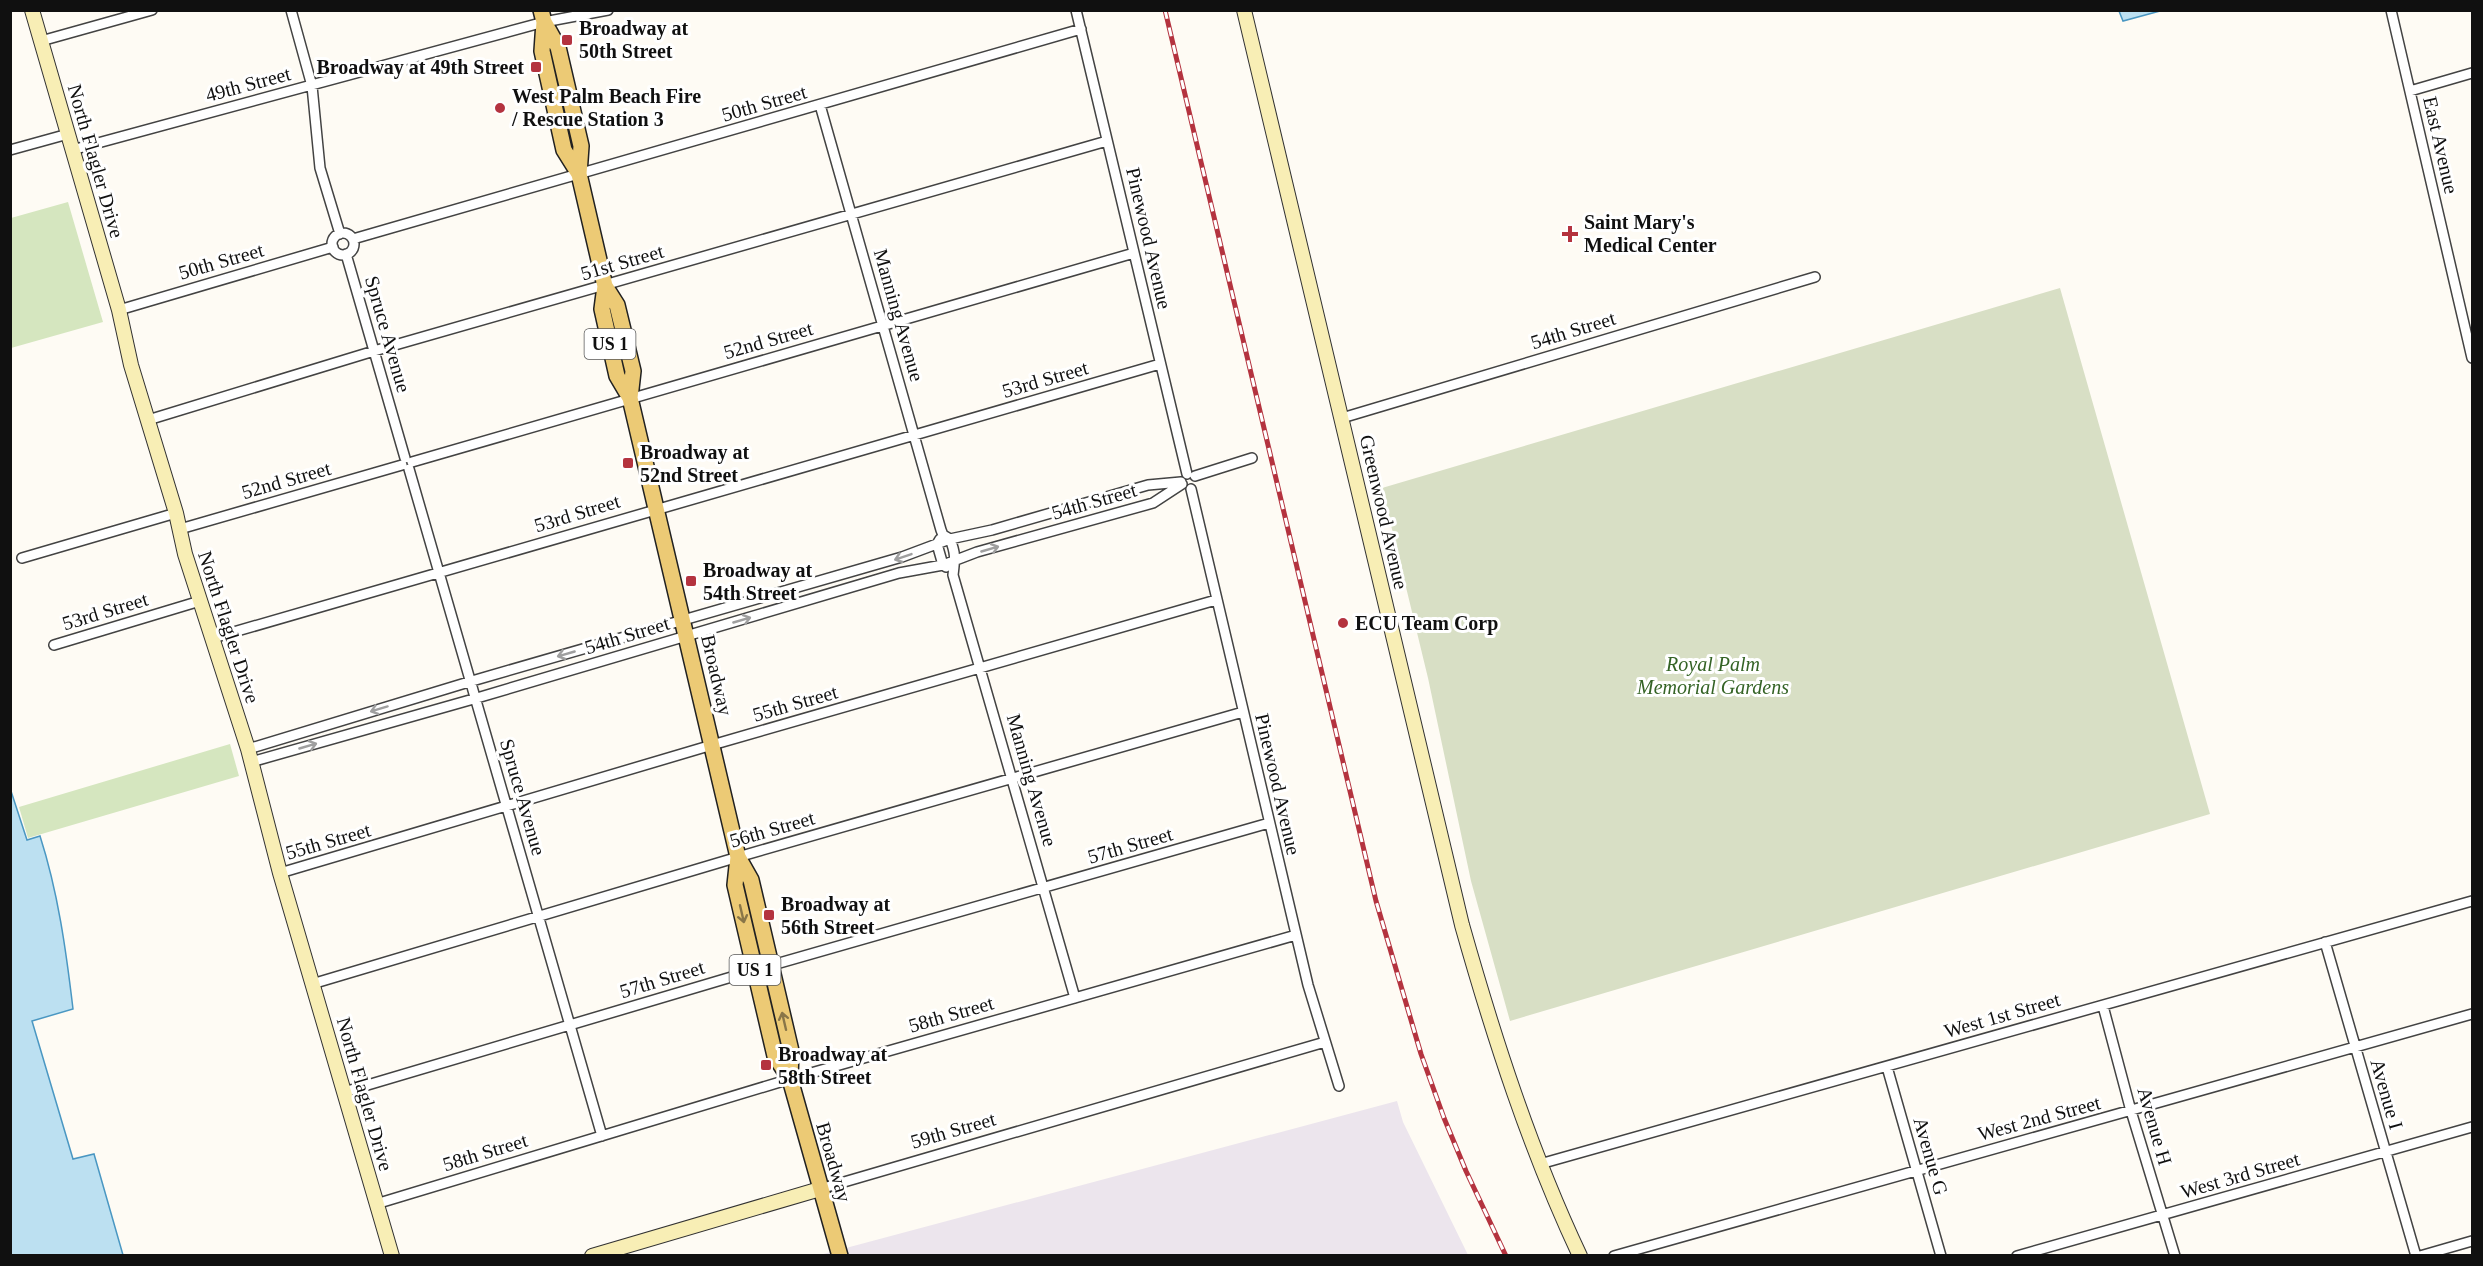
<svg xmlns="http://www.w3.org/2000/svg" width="2483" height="1266" font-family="Georgia,serif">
<rect width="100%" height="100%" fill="#fefbf4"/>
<path fill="#ece5ed" d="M 1397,1101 L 1403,1122 L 1468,1255 L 816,1256 Z"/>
<path fill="#d5e6bf" d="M 68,202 L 103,322 L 11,348 L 11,218 Z
M 230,744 L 239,776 L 28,838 L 19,807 Z"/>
<path fill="#d8dfc5" d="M 2060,288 L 2210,814 L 1510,1021 L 1471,881 L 1428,678 L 1382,488 Z"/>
<path fill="#bce0f1" stroke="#4a97c2" stroke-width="1.5" d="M 2119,11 L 2160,11 L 2123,21 Z
M 10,788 L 27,840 L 40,836 C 58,892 66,950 73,1009 L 32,1021 L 73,1159 L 94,1154 L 123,1255 L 11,1255 Z"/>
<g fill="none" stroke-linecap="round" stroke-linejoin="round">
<g stroke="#434343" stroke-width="12">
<path id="street" d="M 291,10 L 312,86 L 320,168 L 340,234
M 1076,10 L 1187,474
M 2391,10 L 2472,358
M 41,41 L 152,10
M 2410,91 L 2472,73
M 820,105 L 941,530 L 943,535 L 950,539 C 956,554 955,559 953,575 L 1075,998
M 10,150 L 68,134
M 72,150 L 544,22 L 608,10
M332 244a11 11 0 1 1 22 0a11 11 0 1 1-22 0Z
M 353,239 L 1081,29
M 346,254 L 405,458
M 119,310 L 333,247
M 1342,418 L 1815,277
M 148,420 L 374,351 L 1107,141
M 412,462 L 1134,253
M 409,469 C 474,691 537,914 602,1136
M 1195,476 L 1252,458
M 1191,489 L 1308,985 L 1339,1086
M 180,529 L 402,465
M 940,539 L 937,544 L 943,565 L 946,567
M 22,558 L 176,513
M 213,638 L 1160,364
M 54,645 L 200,601
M 248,749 L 472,681 L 902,557 L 950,539 L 992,530 L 1148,485 L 1181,482
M 251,762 L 477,698 L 899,573 L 943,565 L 977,552 L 1153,503 L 1182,484
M 280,873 L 712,745 L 1216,600
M 2325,942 L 2416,1256
M 312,984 L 738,857 L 1243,712
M 2103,1006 L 2131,1111 L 2175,1256
M 1887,1067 L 1941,1256
M 344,1092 L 755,970 L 1269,823
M 1540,1164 L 2472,901
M 820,1189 L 1325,1042
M 376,1204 L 790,1079 L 1296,935
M 1614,1256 L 2472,1014
M 2017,1256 L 2472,1127
M 2420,1256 L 2472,1241"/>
</g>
<g stroke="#323232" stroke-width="16">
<path id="secondary" d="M 32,10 L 119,310 L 131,365 L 176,513 L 185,554 L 248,749 L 280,873 L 392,1256
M 1244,10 L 1462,925 C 1494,1038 1530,1150 1580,1256
M 592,1256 L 820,1189"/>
</g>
<g stroke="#212121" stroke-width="18">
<path id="primary" d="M 541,10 L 544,22 L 558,47 L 581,146 L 579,174
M 544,22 L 542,51 L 564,150 L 579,174 L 605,286 L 617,305 L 633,371 L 630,398
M 605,286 L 602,309 L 617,376 L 630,398 L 738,857 L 751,880 L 791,1051 L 790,1079 L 840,1256
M 738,857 L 735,885 L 775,1056 L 790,1079"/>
</g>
<use href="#street" stroke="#fff" stroke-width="9"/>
<use href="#secondary" stroke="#f8eeb5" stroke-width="14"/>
<use href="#primary" stroke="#ecca75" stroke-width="15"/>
<g stroke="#b4333f" stroke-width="5">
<path id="rail" d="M 1165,10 L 1376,901 L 1421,1054 L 1444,1118 L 1466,1171 L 1506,1256"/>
</g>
<use href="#rail" stroke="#fff" stroke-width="3" stroke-dasharray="9" stroke-linecap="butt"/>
</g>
<defs><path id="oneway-shaft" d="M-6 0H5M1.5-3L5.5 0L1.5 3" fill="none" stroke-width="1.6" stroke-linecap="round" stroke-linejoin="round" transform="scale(1.5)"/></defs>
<g stroke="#9f9f9f">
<use href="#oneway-shaft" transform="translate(990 549) rotate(-16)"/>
<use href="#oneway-shaft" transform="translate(903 557) rotate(161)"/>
<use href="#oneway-shaft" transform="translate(742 620) rotate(-16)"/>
<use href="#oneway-shaft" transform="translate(566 654) rotate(164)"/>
<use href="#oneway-shaft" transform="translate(379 709) rotate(163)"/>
<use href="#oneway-shaft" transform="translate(308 746) rotate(-16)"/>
</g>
<g stroke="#897648">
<use href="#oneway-shaft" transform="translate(742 914) rotate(77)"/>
<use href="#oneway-shaft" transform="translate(784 1021) rotate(-103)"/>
</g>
<g fill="#b4333f" stroke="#fff" stroke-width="2">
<rect x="561" y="34" width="12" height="12" rx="3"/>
<rect x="530" y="61" width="12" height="12" rx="3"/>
<circle cx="500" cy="108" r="6"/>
<path d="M1567 225h6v6h6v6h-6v6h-6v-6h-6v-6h6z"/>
<rect x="622" y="457" width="12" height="12" rx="3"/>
<rect x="685" y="575" width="12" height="12" rx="3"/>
<circle cx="1343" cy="623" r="6"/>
<rect x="763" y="909" width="12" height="12" rx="3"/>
<rect x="760" y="1059" width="12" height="12" rx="3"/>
</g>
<g text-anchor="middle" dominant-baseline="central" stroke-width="6" stroke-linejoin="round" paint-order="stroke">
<g fill="#fff" stroke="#585858" stroke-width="1.5">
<rect x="584.5" y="329" width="51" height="30" rx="4.5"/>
<rect x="729.5" y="955" width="51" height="30" rx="4.5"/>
</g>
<g font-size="18" font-weight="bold" fill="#101010">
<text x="610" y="344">US 1</text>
<text x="755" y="970">US 1</text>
</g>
<g font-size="20" font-weight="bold" fill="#101010" stroke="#fff" text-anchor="start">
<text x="579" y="28">Broadway at<tspan x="579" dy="23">50th Street</tspan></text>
<text x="524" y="67" text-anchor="end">Broadway at 49th Street</text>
<text x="512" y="96">West Palm Beach Fire<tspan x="512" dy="23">/ Rescue Station 3</tspan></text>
<text x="1584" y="222">Saint Mary's<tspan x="1584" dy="23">Medical Center</tspan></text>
<text x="640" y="452">Broadway at<tspan x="640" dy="23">52nd Street</tspan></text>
<text x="703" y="570">Broadway at<tspan x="703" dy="23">54th Street</tspan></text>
<text x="1355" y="623">ECU Team Corp</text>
<text x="781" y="904">Broadway at<tspan x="781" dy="23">56th Street</tspan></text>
<text x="778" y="1054">Broadway at<tspan x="778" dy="23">58th Street</tspan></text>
</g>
<g font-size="20" fill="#101010" stroke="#fff">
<text transform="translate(248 84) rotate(-15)">49th Street</text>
<text transform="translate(764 103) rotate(-16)">50th Street</text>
<text transform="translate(2441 145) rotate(77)">East Avenue</text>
<text transform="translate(96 161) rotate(74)">North Flagler Drive</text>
<text transform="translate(1149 238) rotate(77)">Pinewood Avenue</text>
<text transform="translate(221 261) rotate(-16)">50th Street</text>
<text transform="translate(622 262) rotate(-16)">51st Street</text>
<text transform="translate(899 315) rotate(74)">Manning Avenue</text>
<text transform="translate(1573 330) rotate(-17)">54th Street</text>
<text transform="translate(388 334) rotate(74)">Spruce Avenue</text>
<text transform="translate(768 340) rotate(-16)">52nd Street</text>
<text transform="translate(1045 379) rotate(-16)">53rd Street</text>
<text transform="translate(286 480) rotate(-16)">52nd Street</text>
<text transform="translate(1094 501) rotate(-16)">54th Street</text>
<text transform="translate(1384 512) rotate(77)">Greenwood Avenue</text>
<text transform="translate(577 513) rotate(-17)">53rd Street</text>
<text transform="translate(105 611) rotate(-17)">53rd Street</text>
<text transform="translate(229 627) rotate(72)">North Flagler Drive</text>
<text transform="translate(627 635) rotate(-17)">54th Street</text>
<text transform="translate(717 675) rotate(77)">Broadway</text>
<text transform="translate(795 703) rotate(-16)">55th Street</text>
<text transform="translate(1032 780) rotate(74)">Manning Avenue</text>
<text transform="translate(1278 784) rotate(77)">Pinewood Avenue</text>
<text transform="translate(523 797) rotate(74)">Spruce Avenue</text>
<text transform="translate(772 829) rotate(-16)">56th Street</text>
<text transform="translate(328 841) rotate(-16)">55th Street</text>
<text transform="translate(1130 845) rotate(-16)">57th Street</text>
<text transform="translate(662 979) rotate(-17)">57th Street</text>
<text transform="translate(951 1014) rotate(-16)">58th Street</text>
<text transform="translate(2002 1015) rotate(-16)">West 1st Street</text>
<text transform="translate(365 1094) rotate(74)">North Flagler Drive</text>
<text transform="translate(2387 1094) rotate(74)">Avenue I</text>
<text transform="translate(2039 1118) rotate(-15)">West 2nd Street</text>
<text transform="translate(2155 1126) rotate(74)">Avenue H</text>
<text transform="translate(953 1130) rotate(-16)">59th Street</text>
<text transform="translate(485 1152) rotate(-17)">58th Street</text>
<text transform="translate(1931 1156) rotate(74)">Avenue G</text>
<text transform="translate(834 1162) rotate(74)">Broadway</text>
<text transform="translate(2240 1175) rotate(-16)">West 3rd Street</text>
</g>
<g font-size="20" font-style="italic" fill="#346325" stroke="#fff">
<text x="1713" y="664">Royal Palm<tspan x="1713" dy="23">Memorial Gardens</tspan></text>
</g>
</g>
<rect width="2483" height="1266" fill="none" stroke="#101010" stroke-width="24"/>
</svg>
